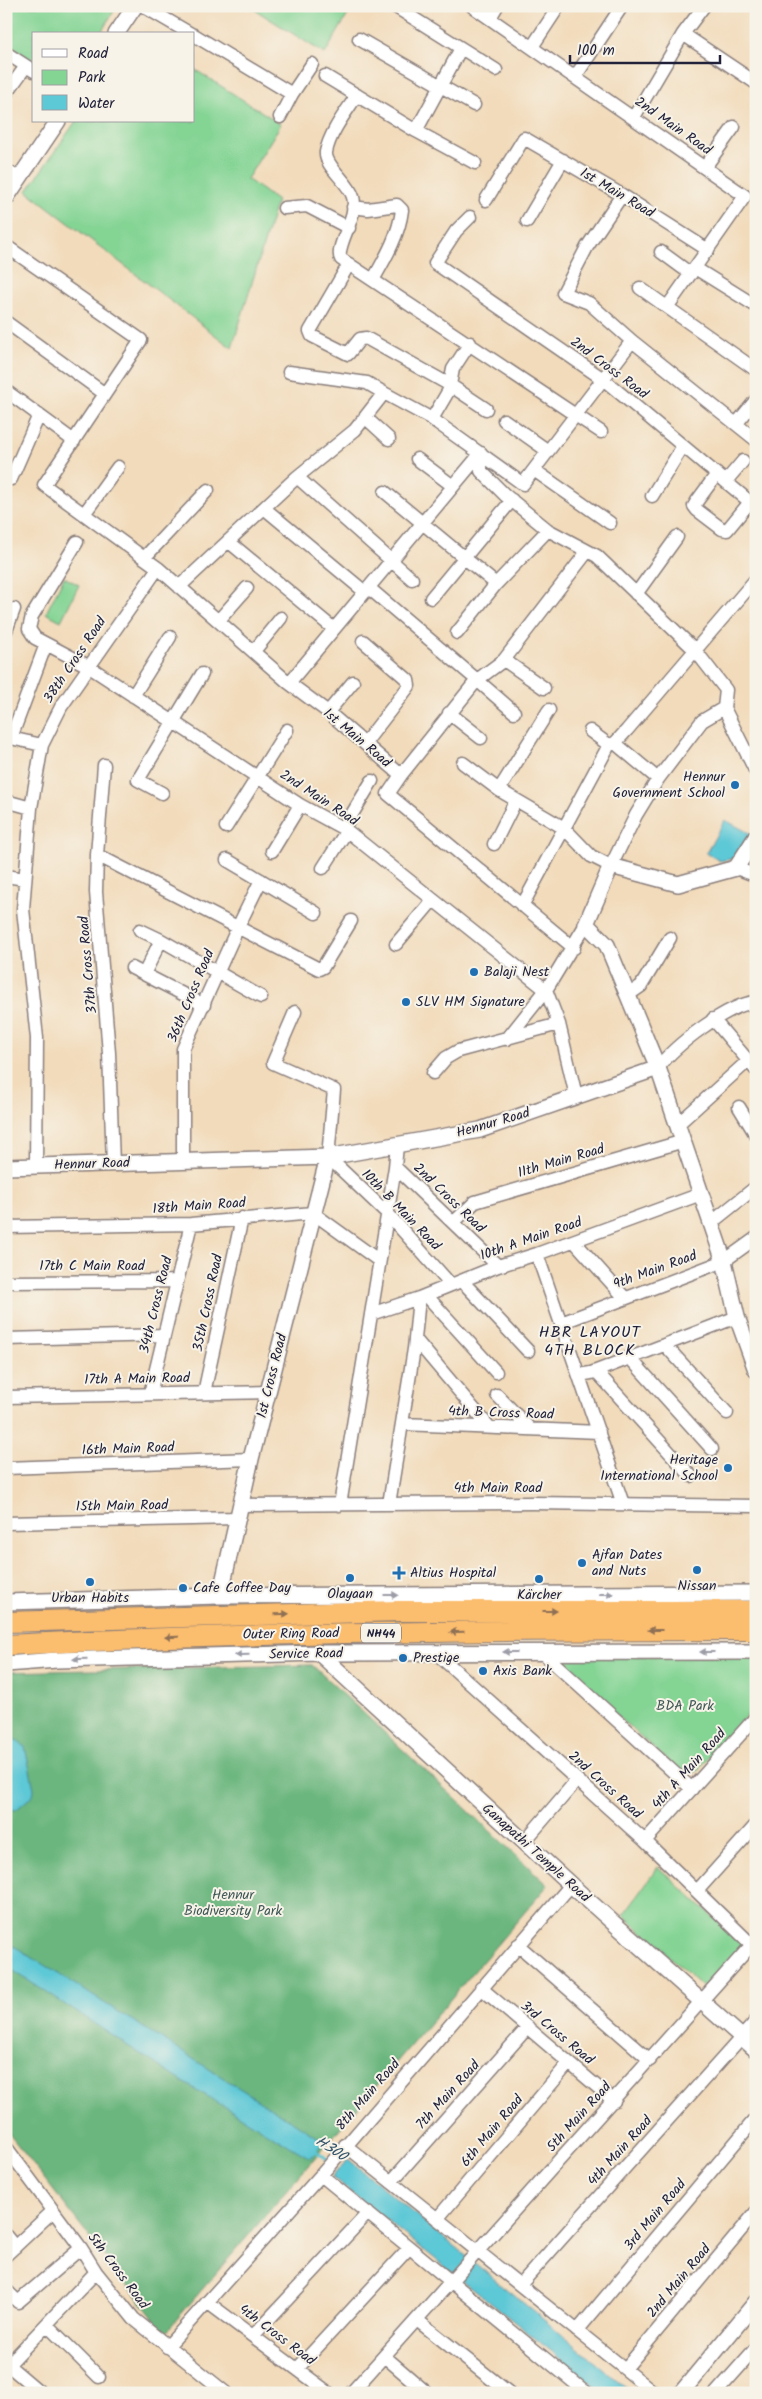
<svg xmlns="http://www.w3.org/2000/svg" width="762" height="2399" font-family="Kalam,sans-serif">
<rect width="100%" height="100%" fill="#f7f3e8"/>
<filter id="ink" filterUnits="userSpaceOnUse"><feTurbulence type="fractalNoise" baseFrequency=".02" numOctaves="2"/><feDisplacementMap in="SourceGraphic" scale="10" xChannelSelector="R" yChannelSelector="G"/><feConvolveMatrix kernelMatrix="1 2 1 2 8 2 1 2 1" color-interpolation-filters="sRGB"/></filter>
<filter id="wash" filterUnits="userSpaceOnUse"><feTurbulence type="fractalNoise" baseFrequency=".0096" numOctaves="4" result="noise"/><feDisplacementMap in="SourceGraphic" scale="20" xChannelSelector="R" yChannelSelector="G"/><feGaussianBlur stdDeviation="1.12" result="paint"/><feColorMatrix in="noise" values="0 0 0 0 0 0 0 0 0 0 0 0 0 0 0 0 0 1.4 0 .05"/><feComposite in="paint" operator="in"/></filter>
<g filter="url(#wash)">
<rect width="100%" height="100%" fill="#f2dbbb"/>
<path fill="#84d494" stroke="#537b68" d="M 6,6 L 117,6 L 100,34 L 34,34 L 34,62 L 6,43 Z
M 249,6 L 342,6 L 350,11 L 325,54 Z
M 194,69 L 281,124 L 247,179 L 277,201 L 232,348 L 27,191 L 76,121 L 194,121 Z
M 64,577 L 79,585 L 61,621 L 46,613 Z
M 756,1655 L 756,1705 L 696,1772 L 688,1775 L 679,1771 L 552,1657 Z
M 658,1867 L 743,1944 L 704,1988 L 623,1915 Z"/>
<path fill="#6bb67e" stroke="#466c5c" d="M 312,1665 L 548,1885 L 165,2333 L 6,2130 L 6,1672 Z"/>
<path fill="#5dc8d6" stroke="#407588" d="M 725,820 L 751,834 L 737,858 L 720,861 L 706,853 Z
M 6,1733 L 25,1747 L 34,1789 L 33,1795 L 16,1810 L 6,1809 Z
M 6,1941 L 325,2142 L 310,2158 L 180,2080 L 6,1966 Z
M 348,2159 L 633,2393 L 604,2393 L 332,2177 Z"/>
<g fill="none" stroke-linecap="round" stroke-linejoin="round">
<path stroke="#5dc8d6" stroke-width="3" d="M 313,2149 L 330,2161"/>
</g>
</g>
<g filter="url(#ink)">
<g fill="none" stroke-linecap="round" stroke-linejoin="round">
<g stroke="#8a7e7b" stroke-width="15">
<path id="minor" d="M 143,6 L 191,34
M 472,6 L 745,196 L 668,306
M 490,18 L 497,6
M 683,34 L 756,83
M 194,35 L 292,94 L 280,117
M 359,39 L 474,105
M 532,47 L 559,6
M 461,48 L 496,70
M 6,53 L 34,71
M 325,76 L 416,131 L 461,48 L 394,6
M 575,77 L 622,6
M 6,94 L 26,66
M 292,94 L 312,64
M 357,95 C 346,112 330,132 326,152 C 324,166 349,182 353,197 C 359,216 334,247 341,259 L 601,432
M 634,117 L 683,34 L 704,6
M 416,131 L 475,163
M 705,167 L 734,127
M 6,170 L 19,179
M 622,195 L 587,247 L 563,293 L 589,303 L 632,341 L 756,440
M 486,200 L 524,138 L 622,195 L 708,250
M 353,207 L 368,209 L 397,205 L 402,210 C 399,235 386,257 373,280
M 284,208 L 307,206 L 349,228
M 470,217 L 456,231 L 435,263 L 603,379 L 756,507
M 527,221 L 563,160
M 6,246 L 141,340 L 44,485 L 158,568 L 289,683 L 328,712 L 401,775 L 388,794 L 574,948
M 661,252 L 691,274
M 349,264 L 310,331 L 312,336 L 348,354 L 360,339 L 366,338 L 450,385 L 486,409
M 695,268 L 756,306
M 640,288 L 756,370
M 6,322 L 105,394
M 289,372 L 367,383 L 384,393
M 6,391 L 74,441
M 366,418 L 389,439
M 432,419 L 449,390 L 453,369 L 470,343
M 504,420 L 548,451
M 737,423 L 756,400
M 481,453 L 481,471 L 505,495 L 548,530 L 597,556 L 695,650 L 726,690 L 724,708 L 756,772
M 417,459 L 453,486
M 534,470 L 610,523
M 717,474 L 697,501 L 694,506 L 697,510 L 722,529 L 727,530 L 750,502
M 297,477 L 412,579
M 11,479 L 39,415
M 726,481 L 743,461
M 385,492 L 496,584 L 548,530
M 652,496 L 683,446
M 264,508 L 365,592
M 84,514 L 118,467
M 228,541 L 334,629
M 77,542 L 32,616 L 29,629 L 35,638 L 88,666 L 300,805 L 346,830 L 546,990 L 507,1039
M 144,558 L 208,490
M 179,587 L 297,477 L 355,430 L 384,393 L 432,419 L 523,484 L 632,341
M 369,588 L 477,680 L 401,775
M 636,594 L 677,537
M 431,598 L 512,500
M 219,620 L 247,588
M 6,631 L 14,609
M 457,633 L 496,584
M 363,641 L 408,680 L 409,686 L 365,743
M 254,651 L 281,618
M 504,660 L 544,688
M 289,683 L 481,453
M 133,696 L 170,637
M 328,712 L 353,682
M 514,712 L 477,680 L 504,660 L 587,552
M 449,713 L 481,738
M 590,731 L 609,745
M 6,737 L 42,745
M 11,738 L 46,644
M 615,743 L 658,779
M 463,763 L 499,790 L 564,828 L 591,856 L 611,866 L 636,815 L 658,779 L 702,721 L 724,708
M 104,765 L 97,855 L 96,892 L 109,1053 L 113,1164
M 499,790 L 549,710
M 162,793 L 138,780 L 202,674
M 6,801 L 31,808
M 226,827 L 287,730
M 343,829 L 372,781
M 494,844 L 516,800
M 272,851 L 300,805
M 97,855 L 319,969 L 323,967 L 351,921
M 227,860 L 316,913
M 323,868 L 346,832
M 736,868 L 749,873 L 756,872
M 6,876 L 25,879
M 522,906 L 609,745 L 615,743 L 627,730 L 756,579
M 140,930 L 161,940 L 144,974
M 161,940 L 261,997
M 396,944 L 433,900
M 132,968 L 204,1005
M 628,995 L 641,986 L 670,938
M 295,1012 L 273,1063 L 334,1090 L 328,1157 L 388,1214 L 451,1285
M 713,1019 L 756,1070
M 658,1068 C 674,1046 728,1004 756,1002
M 433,1073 L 446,1058 L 458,1051 L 559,1024
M 576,1096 L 559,1024 L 546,990 L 586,924
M 739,1107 L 756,1135
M 678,1124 L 748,1061
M 397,1145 L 395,1167 L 498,1266
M 183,1161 L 183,1049 L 238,927 L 261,880
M 36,1166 L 37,1038 L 23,909 L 31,808 L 42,745 L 61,707 L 158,568
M 454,1222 L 475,1202 L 684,1141
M 711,1223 L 756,1187
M 6,1227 L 191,1224 L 313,1213 L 378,1260
M 574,1241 L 624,1297
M 537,1254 L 623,1504
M 462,1281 L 528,1351
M 6,1282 L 177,1281
M 426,1295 L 496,1372
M 371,1314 L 419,1298 L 498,1266 L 537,1254 L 701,1194
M 561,1323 L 724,1261 L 756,1238
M 6,1339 L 164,1335
M 415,1339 L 490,1428
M 665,1345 L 727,1413
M 629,1357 L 712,1449
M 596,1371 L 691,1476
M 579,1375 L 591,1373 L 737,1317
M 204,1393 L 242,1218
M 150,1394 L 191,1224
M 497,1395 L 529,1428
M 6,1397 L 269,1392
M 402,1424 L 599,1432
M 6,1468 L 251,1459
M 389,1504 L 414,1349 L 419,1298
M 240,1505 L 532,1503 L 756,1506
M 340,1505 L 395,1167
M 6,1523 L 238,1518
M 435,1652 L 645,1841 L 752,1945
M 542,1652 L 692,1789
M 645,1841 L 756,1717
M 524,1842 L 577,1780
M 697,1891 L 756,1825
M 518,1945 L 650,2060
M 481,1988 L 614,2101
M 345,2145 L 655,2393
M 6,2147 L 81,2248 L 96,2272 L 134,2319 L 226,2393
M 321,2175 L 587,2393
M 391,2182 L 528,2027
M 437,2219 L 569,2063
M 6,2236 L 15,2247
M 6,2255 L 53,2211
M 520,2285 L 756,2021
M 6,2290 L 18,2302 L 81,2248
M 207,2302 L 329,2393
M 417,2320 L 509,2393
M 47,2325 L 99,2377
M 577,2331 L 756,2118
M 253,2336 L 368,2213
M 167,2347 L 321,2175 L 571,1885
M 384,2356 L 427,2393
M 8,2365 L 41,2393
M 6,2367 L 96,2272
M 297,2369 L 409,2248
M 625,2369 L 756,2212
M 351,2393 L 756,1940
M 716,2393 L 756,2348"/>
</g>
<g stroke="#8a7e7b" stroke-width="18">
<path id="tertiary" d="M 116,34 L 135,6
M 6,198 L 58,121
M 756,837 L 736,868 L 678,884 L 611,866 L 586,924 L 607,945 L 658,1068 L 724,1261 L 737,1317 L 756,1370
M 6,1167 L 328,1157 L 480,1130 L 658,1068
M 220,1596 L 251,1459 L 328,1157
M 6,1602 L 220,1596 L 756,1593
M 319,1653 L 571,1885 L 756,2050
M 6,1664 L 57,1660 L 319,1653 L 756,1652
M 681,2393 L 756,2302"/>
</g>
<g stroke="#8a7e7b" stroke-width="22">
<path id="trunk" d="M 6,1622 L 399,1611 L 756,1611
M 6,1645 C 256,1632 506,1630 756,1630"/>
</g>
<use href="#minor" stroke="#fff" stroke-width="12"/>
<use href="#tertiary" stroke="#fff" stroke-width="15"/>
<use href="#trunk" stroke="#fbbd6e" stroke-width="20"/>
</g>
<defs><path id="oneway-solid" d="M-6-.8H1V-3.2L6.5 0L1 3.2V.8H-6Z" transform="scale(1.25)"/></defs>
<g fill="#9c9ca7">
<use href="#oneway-solid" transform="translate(606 1594)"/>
<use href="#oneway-solid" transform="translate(391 1595)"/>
<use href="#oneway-solid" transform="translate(510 1652) rotate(180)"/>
<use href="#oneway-solid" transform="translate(707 1652) rotate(-180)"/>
<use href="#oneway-solid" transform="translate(242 1655) rotate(179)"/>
<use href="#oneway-solid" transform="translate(80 1659) rotate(179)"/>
</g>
<g fill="#8e7054">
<use href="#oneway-solid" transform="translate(550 1611)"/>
<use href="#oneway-solid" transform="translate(282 1614) rotate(-1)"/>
<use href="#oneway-solid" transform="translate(655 1630) rotate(180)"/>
<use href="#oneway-solid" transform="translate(457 1632) rotate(179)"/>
<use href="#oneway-solid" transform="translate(172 1637) rotate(178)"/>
</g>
</g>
<g fill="#1f6fb2" stroke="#f7f3e8" stroke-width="2">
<circle cx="735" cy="785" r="5"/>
<circle cx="474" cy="972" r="5"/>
<circle cx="406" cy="1002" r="5"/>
<circle cx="728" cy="1468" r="5"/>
<circle cx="582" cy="1563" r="5"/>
<circle cx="697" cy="1570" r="5"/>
<path d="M396.5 1565.5h5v5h5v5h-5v5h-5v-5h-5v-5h5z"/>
<circle cx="350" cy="1578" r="5"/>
<circle cx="539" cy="1579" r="5"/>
<circle cx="90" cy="1582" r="5"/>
<circle cx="183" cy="1588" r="5"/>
<circle cx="403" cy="1658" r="5"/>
<circle cx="483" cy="1671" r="5"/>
</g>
<g text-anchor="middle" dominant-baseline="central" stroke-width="4" stroke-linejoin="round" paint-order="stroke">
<rect fill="#f7f3e8" stroke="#62616f" stroke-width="1" x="361" y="1623.5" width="40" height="19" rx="4"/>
<g font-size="12" font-weight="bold" fill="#22223b">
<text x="381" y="1633">NH44</text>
</g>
<g font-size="14" fill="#22223b" stroke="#f7f3e8">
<text transform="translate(673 126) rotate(35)">2nd Main Road</text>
<text transform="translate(617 193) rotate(31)">1st Main Road</text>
<text transform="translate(609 368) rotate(37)">2nd Cross Road</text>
<text transform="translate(75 660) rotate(-56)">38th Cross Road</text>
<text transform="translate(357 738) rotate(40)">1st Main Road</text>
<text transform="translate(319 798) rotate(33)">2nd Main Road</text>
<text transform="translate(88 965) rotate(-95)">37th Cross Road</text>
<text transform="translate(191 996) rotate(-67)">36th Cross Road</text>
<text transform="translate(493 1123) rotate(-16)">Hennur Road</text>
<text transform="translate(561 1161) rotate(-16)">11th Main Road</text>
<text transform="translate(92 1164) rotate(-2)">Hennur Road</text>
<text transform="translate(449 1198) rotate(44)">2nd Cross Road</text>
<text transform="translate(199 1206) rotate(-4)">18th Main Road</text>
<text transform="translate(401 1210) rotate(46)">10th B Main Road</text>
<text transform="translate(531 1239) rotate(-19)">10th A Main Road</text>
<text x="92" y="1266">17th C Main Road</text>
<text transform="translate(655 1270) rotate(-20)">9th Main Road</text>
<text transform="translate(208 1303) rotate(-78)">35th Cross Road</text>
<text transform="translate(156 1305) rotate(-76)">34th Cross Road</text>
<text transform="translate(272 1376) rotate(-76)">1st Cross Road</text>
<text transform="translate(137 1379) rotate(-1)">17th A Main Road</text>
<text transform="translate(501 1413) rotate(2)">4th B Cross Road</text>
<text transform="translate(128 1449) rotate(-2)">16th Main Road</text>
<text x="498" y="1488">4th Main Road</text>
<text transform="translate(122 1506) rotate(-1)">15th Main Road</text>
<text transform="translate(291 1634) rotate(-1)">Outer Ring Road</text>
<text transform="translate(306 1654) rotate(-1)">Service Road</text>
<text transform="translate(689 1769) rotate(-48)">4th A Main Road</text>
<text transform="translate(605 1785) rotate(42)">2nd Cross Road</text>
<text transform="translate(536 1853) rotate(42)">Ganapathi Temple Road</text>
<text transform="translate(557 2033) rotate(40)">3rd Cross Road</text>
<text transform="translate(368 2095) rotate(-49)">8th Main Road</text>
<text transform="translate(448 2095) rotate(-48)">7th Main Road</text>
<text transform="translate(579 2117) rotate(-48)">5th Main Road</text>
<text transform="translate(492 2131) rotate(-50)">6th Main Road</text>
<text transform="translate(620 2151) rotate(-48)">4th Main Road</text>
<text transform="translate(655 2215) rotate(-50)">3rd Main Road</text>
<text transform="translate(118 2271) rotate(53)">5th Cross Road</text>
<text transform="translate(679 2281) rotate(-50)">2nd Main Road</text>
<text transform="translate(277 2335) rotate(37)">4th Cross Road</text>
</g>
<g font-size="14" fill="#22223b" stroke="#f7f3e8" text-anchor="start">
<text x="725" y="777" text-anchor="end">Hennur<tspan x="725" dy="16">Government School</tspan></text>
<text x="484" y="972">Balaji Nest</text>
<text x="416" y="1002">SLV HM Signature</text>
<text x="718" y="1460" text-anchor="end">Heritage<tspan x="718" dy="16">International School</tspan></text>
<text x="592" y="1555">Ajfan Dates<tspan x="592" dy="16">and Nuts</tspan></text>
<text x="410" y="1573">Altius Hospital</text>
<text x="697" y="1586" text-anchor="middle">Nissan</text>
<text x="193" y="1588">Cafe Coffee Day</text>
<text x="350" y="1594" text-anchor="middle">Olayaan</text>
<text x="539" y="1595" text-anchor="middle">Kärcher</text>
<text x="90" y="1598" text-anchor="middle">Urban Habits</text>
<text x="413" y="1658">Prestige</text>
<text x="493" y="1671">Axis Bank</text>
</g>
<g font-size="14" fill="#3f5756" stroke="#f7f3e8">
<text x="685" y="1706">BDA Park</text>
<text x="233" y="1895">Hennur<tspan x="233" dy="16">Biodiversity Park</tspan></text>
</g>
<g font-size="15" font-style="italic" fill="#34546a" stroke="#f7f3e8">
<text transform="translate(331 2149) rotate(33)">H300</text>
</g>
<g font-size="16" letter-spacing="1" fill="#22223b" stroke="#f7f3e8">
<text x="590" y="1332">HBR LAYOUT<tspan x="590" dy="18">4TH BLOCK</tspan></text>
</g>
</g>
<rect width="762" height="2399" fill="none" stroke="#f7f3e8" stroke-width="25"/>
<rect x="32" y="32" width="162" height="90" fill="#f7f3e8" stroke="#a29fa3"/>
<rect x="42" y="49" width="25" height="8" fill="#ffffff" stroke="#a29fa3"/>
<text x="78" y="58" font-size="15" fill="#22223b">Road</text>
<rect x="42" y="70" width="25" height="15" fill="#84d494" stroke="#a29fa3"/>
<text x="78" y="82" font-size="15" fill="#22223b">Park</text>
<rect x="42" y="95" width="25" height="15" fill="#5dc8d6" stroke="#a29fa3"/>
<text x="78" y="108" font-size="15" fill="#22223b">Water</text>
<path d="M570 55v8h150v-8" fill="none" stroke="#22223b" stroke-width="2.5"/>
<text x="577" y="55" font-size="15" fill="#22223b" stroke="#f7f3e8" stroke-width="4" paint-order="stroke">100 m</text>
</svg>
